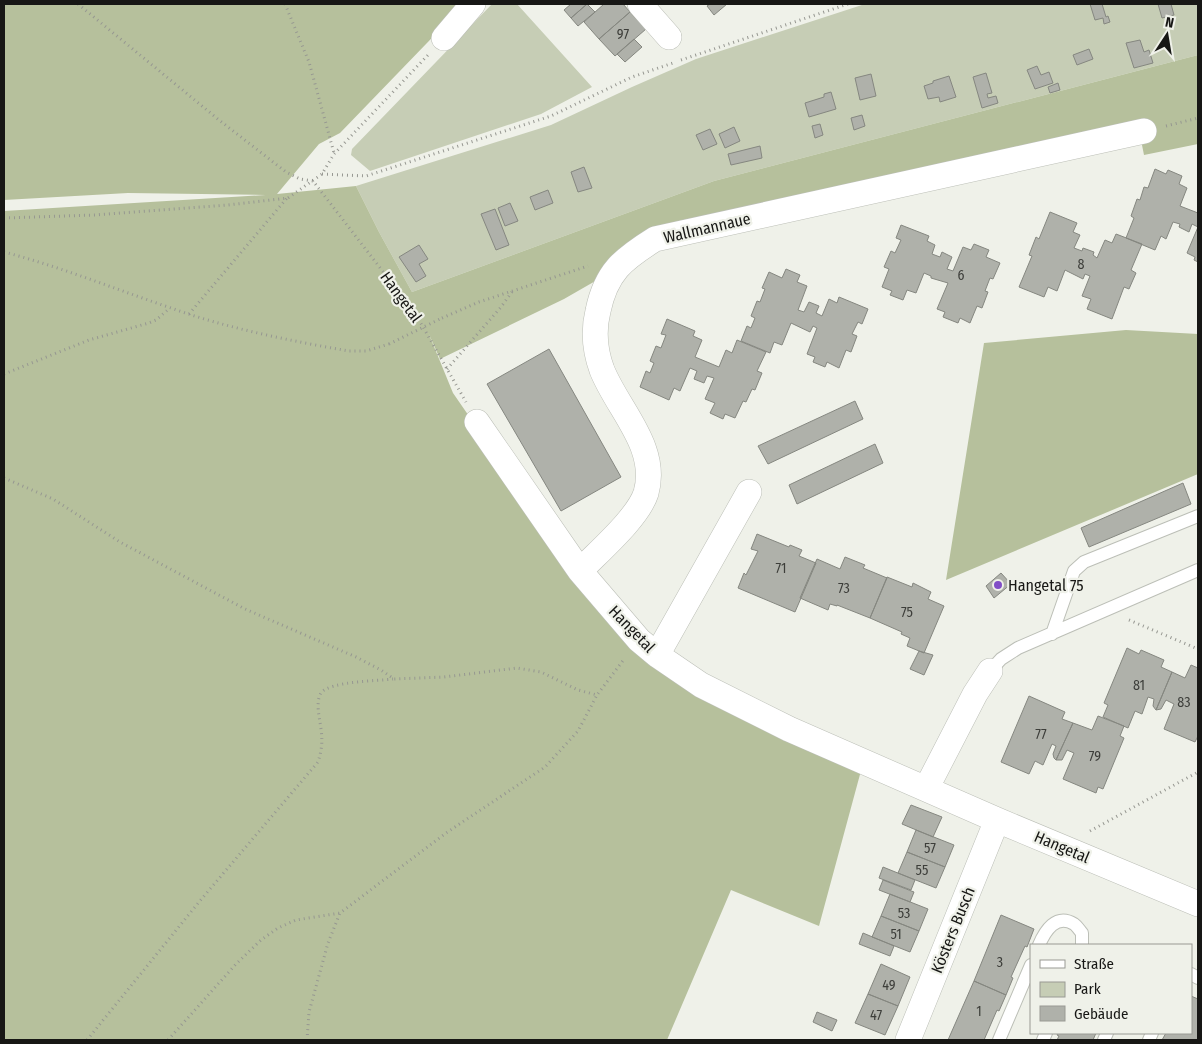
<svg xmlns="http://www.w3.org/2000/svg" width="1202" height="1044" font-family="'Fira Sans Condensed',sans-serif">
<rect width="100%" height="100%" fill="#eff1e9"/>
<path fill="#c6cdb5" d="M 492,4 L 517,4 L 592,87 L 541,114 L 370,171 L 351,155 L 352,149 Z
M 865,4 L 1198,4 L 1198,55 L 714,181 L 412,292 L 379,232 L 356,186 L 551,125 L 632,87 L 696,59 Z"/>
<path fill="#b6c09c" d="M 4,4 L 455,4 L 455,14 L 340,133 L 319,144 L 277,194 L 356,186 L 379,232 L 412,292 L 714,181 L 1198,55 L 1198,144 L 1144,155 L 1140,135 L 655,238 L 611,272 L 564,299 L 440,359 L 428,332 L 453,393 L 576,571 L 633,643 L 862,767 L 819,926 L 731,890 L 667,1040 L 4,1040 L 4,211 L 266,195 L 128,193 L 4,200 Z
M 1126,330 L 1198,334 L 1198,474 L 946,580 L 984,343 Z"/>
<path fill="#afb1aa" stroke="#858780" d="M 571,4 L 587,4 L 571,18 L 564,10 Z
M 587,4 L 595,12 L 578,26 L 571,18 Z
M 604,4 L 623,4 L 630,12 L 599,39 L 584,22 Z
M 710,4 L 727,4 L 714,15 L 707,6 Z
M 1090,4 L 1102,4 L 1106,17 L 1108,16 L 1110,22 L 1104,24 L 1103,18 L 1095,20 Z
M 1158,4 L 1171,4 L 1174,15 L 1162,18 Z
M 630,12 L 646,29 L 615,56 L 599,39 Z
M 634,39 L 642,47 L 625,62 L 617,54 Z
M 1140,40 L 1144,52 L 1149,50 L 1153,63 L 1134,68 L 1126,43 Z
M 1089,49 L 1093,59 L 1077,65 L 1073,55 Z
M 1037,66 L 1041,75 L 1049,72 L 1053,83 L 1035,89 L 1027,70 Z
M 986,73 L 992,93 L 987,94 L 988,98 L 996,96 L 998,103 L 982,108 L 973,77 Z
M 871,74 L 876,96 L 860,100 L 855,78 Z
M 949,76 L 956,97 L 940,102 L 939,97 L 928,99 L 924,86 L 933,83 L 933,81 Z
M 1058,83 L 1060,90 L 1050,93 L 1048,87 Z
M 831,92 L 836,109 L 809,117 L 805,103 L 824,97 L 824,94 Z
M 862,115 L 865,126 L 854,130 L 851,118 Z
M 820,124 L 823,135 L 815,138 L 812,126 Z
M 734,127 L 740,141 L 725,148 L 719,134 Z
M 710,129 L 717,144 L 703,150 L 696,135 Z
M 760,146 L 762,158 L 731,165 L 728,154 Z
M 584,167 L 592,188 L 578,192 L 571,172 Z
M 1155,169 L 1166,174 L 1168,170 L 1182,176 L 1179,184 L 1187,188 L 1180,206 L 1198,213 L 1198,262 L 1194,260 L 1195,257 L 1187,253 L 1198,227 L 1192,224 L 1189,232 L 1179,227 L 1180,224 L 1173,222 L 1166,239 L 1161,236 L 1155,250 L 1126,238 L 1134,218 L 1131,216 L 1137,199 L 1140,200 L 1144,187 L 1148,188 Z
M 548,190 L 553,203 L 535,210 L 530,197 Z
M 510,203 L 518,221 L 505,226 L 498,208 Z
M 495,209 L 509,245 L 496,250 L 481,214 Z
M 1050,212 L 1077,223 L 1073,232 L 1080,235 L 1074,248 L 1082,251 L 1083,248 L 1094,252 L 1093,255 L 1097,258 L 1105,240 L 1112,243 L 1116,234 L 1142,244 L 1131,270 L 1136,273 L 1129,289 L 1124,287 L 1112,319 L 1087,309 L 1091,299 L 1082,296 L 1090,276 L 1085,274 L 1083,279 L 1065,270 L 1057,291 L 1048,287 L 1044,297 L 1019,287 L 1032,256 L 1029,255 L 1036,237 L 1039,239 Z
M 901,225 L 929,236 L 927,241 L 935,245 L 932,254 L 940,257 L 942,252 L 952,257 L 947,269 L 953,271 L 963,247 L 971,250 L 974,244 L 989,250 L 986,257 L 1000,263 L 993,279 L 990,278 L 985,291 L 988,292 L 982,308 L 977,306 L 970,323 L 960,318 L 958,323 L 943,317 L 945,312 L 937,309 L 948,283 L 931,278 L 931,276 L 924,273 L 916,293 L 907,290 L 903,300 L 890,295 L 892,291 L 882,287 L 889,269 L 884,267 L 891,251 L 895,253 L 901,240 L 896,238 Z
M 419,245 L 428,259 L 419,264 L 426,276 L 416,282 L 399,257 Z
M 786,269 L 800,275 L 797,282 L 807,286 L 798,310 L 804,312 L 809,302 L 819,306 L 816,313 L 822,316 L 829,299 L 837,303 L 839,297 L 868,309 L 862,324 L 858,322 L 852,334 L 857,336 L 851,352 L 846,350 L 839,368 L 827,362 L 825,367 L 813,362 L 815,357 L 807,354 L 817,328 L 813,326 L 810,332 L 791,323 L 782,345 L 774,342 L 770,353 L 741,341 L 747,326 L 751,328 L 755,318 L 751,316 L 757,301 L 760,302 L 765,289 L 762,288 L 769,272 L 782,278 Z
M 667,319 L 695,331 L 693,336 L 702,340 L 695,357 L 719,367 L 726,350 L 732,353 L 737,340 L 766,352 L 757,371 L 762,373 L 755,390 L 752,389 L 746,402 L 743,401 L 735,418 L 725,414 L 723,419 L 710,413 L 715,403 L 705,399 L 714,378 L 707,376 L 704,383 L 694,379 L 697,371 L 690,368 L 680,391 L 674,388 L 669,400 L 640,387 L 646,371 L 650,373 L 654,363 L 650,361 L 656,346 L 661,348 L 666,335 L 661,334 Z
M 549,349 L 621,477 L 561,511 L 487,384 Z
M 855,401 L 863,419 L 768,464 L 758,446 Z
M 875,444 L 883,463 L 797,504 L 789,485 Z
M 1183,483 L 1191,504 L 1089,547 L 1081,528 Z
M 757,534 L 789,547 L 790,545 L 802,550 L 799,556 L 816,563 L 795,612 L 738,588 L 744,573 L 746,575 L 758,551 L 751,549 Z
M 845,557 L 865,565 L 863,568 L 887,578 L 870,618 L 837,605 L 837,606 L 830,604 L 828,610 L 800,598 L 817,559 L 840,569 Z
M 1001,573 L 1011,584 L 994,598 L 986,586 Z
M 887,577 L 912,587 L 913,583 L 931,592 L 928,599 L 944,606 L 924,653 L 907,646 L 910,638 L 901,634 L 902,632 L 870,618 Z
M 1127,648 L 1139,654 L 1141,650 L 1164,660 L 1161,667 L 1172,672 L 1156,710 L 1153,706 L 1154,699 L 1148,697 L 1142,714 L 1135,711 L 1128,728 L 1103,717 L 1108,705 L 1104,703 Z
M 919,651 L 933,655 L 924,675 L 910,669 Z
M 1191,665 L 1198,668 L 1198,736 L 1195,742 L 1164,729 L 1174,704 L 1166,700 L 1161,709 L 1156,710 L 1172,672 L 1185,678 Z
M 1029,696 L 1065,712 L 1062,719 L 1073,723 L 1056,760 L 1054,758 L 1053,754 L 1056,746 L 1052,744 L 1043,765 L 1035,761 L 1029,774 L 1001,762 Z
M 1098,716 L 1124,726 L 1120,736 L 1124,738 L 1103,789 L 1098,787 L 1096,793 L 1063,779 L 1074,753 L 1067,750 L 1062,760 L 1056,760 L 1073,723 L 1092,730 Z
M 911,805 L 942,817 L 933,837 L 902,824 Z
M 916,830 L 954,845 L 945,867 L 907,852 Z
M 907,852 L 945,867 L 936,888 L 898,873 Z
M 883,867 L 915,880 L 911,890 L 879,878 Z
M 883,880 L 914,892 L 910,902 L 879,890 Z
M 890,894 L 928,909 L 919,931 L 881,916 Z
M 1001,915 L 1034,929 L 1027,947 L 1025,946 L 1011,977 L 1013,978 L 1006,995 L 974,981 Z
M 881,916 L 919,931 L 910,952 L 872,937 Z
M 863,933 L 894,946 L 890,956 L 859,944 Z
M 881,964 L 910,977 L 898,1006 L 868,994 Z
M 974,981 L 1006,995 L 999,1011 L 997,1010 L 984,1040 L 948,1040 Z
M 868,994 L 898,1006 L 885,1035 L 855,1023 Z
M 1191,996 L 1198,999 L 1198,1040 L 1162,1040 L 1166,1033 L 1191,1033 Z
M 817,1012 L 837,1020 L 832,1031 L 813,1022 Z
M 1058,1033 L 1096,1033 L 1093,1040 L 1057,1040 L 1059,1036 L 1057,1035 Z"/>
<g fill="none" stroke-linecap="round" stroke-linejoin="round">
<g stroke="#bcbfb7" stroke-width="14">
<path id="lane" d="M 1052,634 L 1074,571 L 1084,562 L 1198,516
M 990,671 L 1001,659 L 1018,648 L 1198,570
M 1039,945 C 1045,931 1056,913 1074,924 C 1077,926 1080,931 1082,933 L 1082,945
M 1191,974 L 1198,978
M 999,1040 L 1031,965
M 1043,1040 L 1046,1033
M 1104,1040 L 1107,1033
M 1149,1040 L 1152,1033"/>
</g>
<g stroke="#bcbfb7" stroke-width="26">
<path id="street" d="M 640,4 L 669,37
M 444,38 L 473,4
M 477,422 L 580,571 L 639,640 L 657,655 L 701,685 L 789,729 L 997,820 L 1198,904
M 580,571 C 598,552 638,518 646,493 C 659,447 618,410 602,370 C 595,351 593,331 598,311 C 606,272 623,259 655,239 L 1144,131
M 657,655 L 749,492
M 926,789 L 975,694 L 990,671
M 908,1040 L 997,820"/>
</g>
<path stroke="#969791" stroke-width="3" stroke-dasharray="1 4" stroke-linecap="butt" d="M 78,4 L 219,120 L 286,172 L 300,179 L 313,181 L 415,313 L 466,402
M 285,4 L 309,62 L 334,153
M 681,60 L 848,4
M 1166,126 L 1198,118
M 322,174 L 366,176 L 551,116 L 632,77 L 673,63
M 4,218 L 94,215 L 228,205 L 288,198 L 322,174 L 334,154 L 428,55
M 4,252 C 61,267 115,289 171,308 C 226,328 291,341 349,351 L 366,351 L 389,344
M 189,314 L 287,198
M 442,318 L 479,302 L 588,266
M 447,369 L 501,307 L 512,292
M 4,374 L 89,340 L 149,323 L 156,320 L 170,308
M 4,478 L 53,499 L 120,542 L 245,609 L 356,657 L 381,670 L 394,679 L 444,677 L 517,668 L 541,672 L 578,690 L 597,695 L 625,658
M 1129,620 L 1198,649
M 1090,831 L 1198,772
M 87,1040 L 199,902 L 318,762 C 324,743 322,735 319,716 C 318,709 317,699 321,693 C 330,681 378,681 393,679
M 168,1040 L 236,964 L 261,940 L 278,928 L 296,920 L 340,913 L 446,833 L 545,767 L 578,731 L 597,695
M 307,1040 L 309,1012 L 328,943 L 340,913"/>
<use href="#lane" stroke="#fff" stroke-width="12"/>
<use href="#street" stroke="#fff" stroke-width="25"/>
<path stroke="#969791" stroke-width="3" stroke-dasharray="1 4" stroke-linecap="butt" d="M 389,344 L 442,318"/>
</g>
<circle fill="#824fc7" stroke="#eff1e9" stroke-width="2" cx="998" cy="585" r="5"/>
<g text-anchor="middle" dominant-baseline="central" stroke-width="4.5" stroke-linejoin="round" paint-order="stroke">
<g font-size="14" fill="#3d3e3a">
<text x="623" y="34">97</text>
<text x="1081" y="264">8</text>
<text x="961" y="275">6</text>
<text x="781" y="568">71</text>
<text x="844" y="588">73</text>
<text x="907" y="612">75</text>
<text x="1139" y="685">81</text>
<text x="1184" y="702">83</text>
<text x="1041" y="734">77</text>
<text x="1095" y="756">79</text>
<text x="930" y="848">57</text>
<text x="922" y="870">55</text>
<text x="904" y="913">53</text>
<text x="896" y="934">51</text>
<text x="1000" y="962">3</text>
<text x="889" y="985">49</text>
<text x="979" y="1011">1</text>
<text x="876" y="1015">47</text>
</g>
<g font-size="16" fill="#171715" stroke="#eff1e9">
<text transform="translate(707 228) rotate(-13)">Wallmannaue</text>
<text transform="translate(401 297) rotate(54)">Hangetal</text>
<text transform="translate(632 629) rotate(46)">Hangetal</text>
<text transform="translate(1062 847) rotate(23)">Hangetal</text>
<text transform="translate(953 930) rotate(-68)">Kösters Busch</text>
</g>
<g font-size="16" fill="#171715" stroke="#eff1e9" text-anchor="start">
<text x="1008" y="585">Hangetal 75</text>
</g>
</g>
<rect width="1202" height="1044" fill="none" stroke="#171715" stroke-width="10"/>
<rect x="1030" y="944" width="162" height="90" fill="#eff1e9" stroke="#999a94"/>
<rect x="1040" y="960" width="25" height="8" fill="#ffffff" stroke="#999a94"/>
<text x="1074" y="969" font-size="15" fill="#171715">Straße</text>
<rect x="1040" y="982" width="25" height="15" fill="#c6cdb5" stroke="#999a94"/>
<text x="1074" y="994" font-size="15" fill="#171715">Park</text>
<rect x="1040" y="1006" width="25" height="15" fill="#afb1aa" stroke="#999a94"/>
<text x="1074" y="1019" font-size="15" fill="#171715">Gebäude</text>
<g transform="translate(1167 35) rotate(12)" stroke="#eff1e9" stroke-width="4" paint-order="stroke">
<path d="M0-4L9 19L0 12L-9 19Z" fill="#171715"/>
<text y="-8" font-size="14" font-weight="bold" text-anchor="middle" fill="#171715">N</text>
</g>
</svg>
